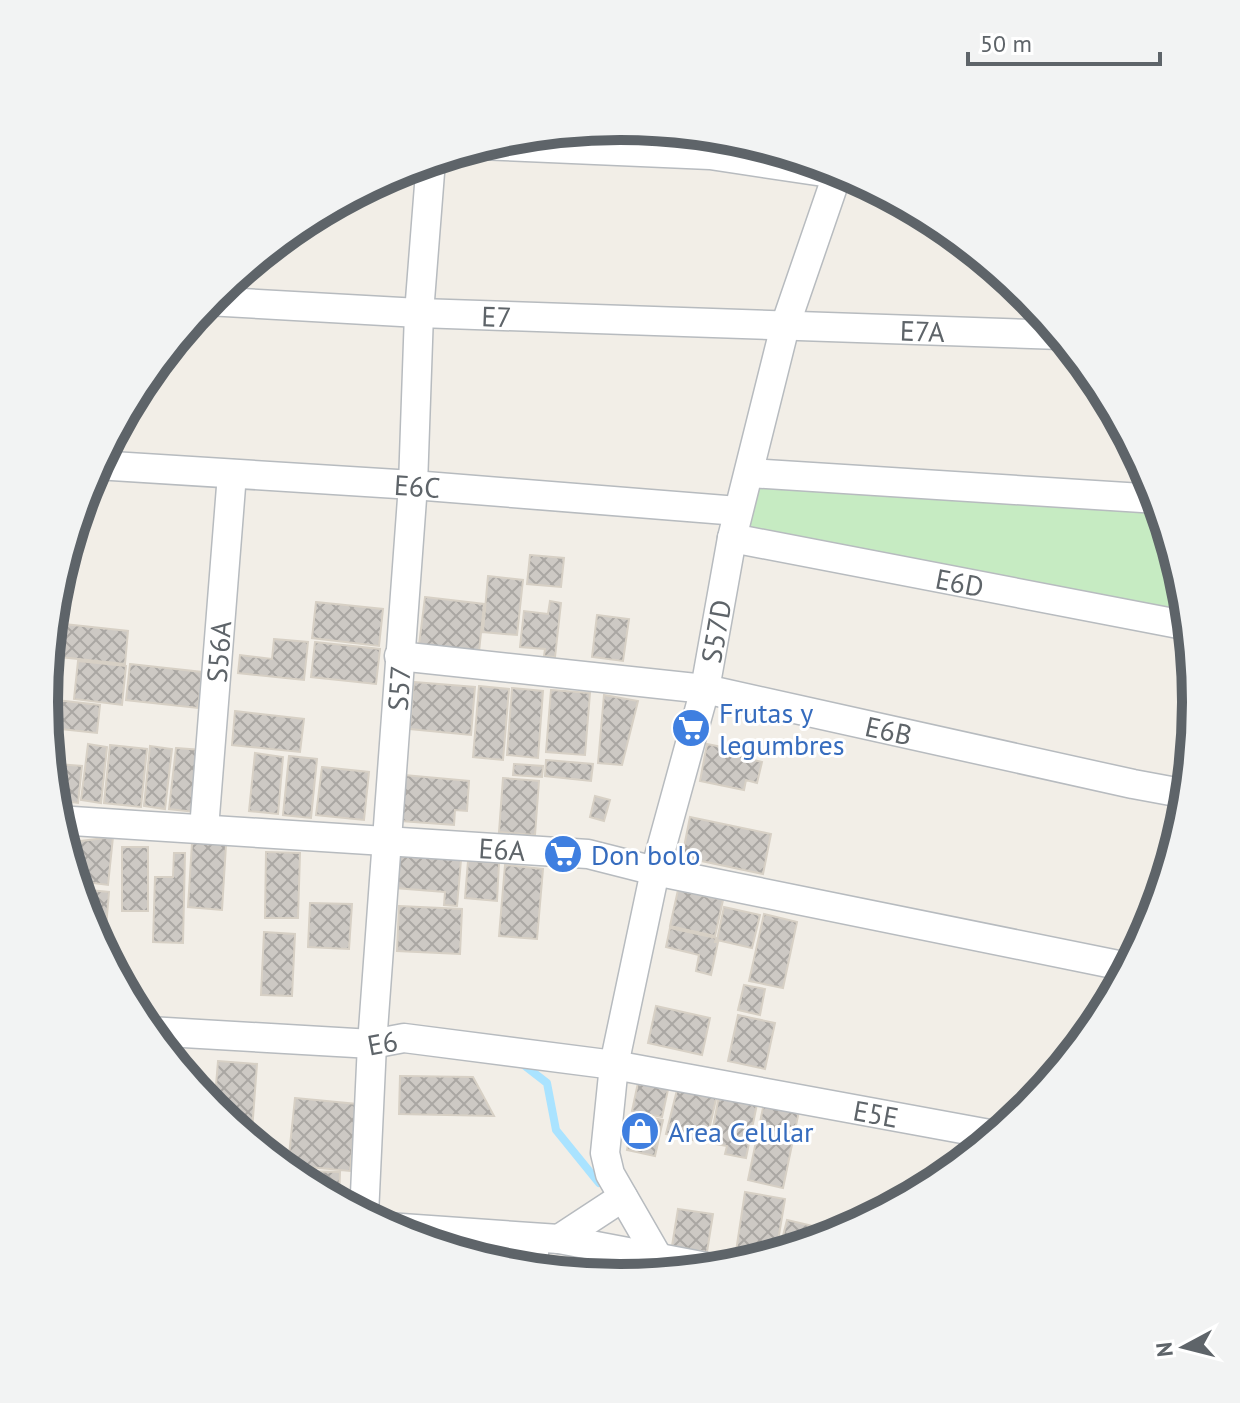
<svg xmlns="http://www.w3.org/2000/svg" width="1240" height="1403" font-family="'PT Sans',sans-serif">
<defs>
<pattern id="building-cross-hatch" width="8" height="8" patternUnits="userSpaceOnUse" patternTransform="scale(2)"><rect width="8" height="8" fill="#cdc9c4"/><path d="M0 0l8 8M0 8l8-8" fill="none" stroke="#aaa7a3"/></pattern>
</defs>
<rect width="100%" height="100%" fill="#f2eee7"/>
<path fill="#c6ebc2" d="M 751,476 L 1157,497 L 1185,590 L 1189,626 L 733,538 Z"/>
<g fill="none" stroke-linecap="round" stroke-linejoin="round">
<path stroke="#aae3ff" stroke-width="8" d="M 520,1062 L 547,1083 L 556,1130 L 599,1183
M 649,1274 L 649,1275"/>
</g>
<path fill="url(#building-cross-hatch)" stroke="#d7d0c5" stroke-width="2" d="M 530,555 L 564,558 L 561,587 L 527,584 Z
M 488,576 L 523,580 L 517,635 L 483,632 Z
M 425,597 L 484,604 L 479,652 L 419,645 Z
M 550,601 L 561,603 L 555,657 L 544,656 L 545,649 L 520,647 L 524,611 L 548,614 Z
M 316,602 L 383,609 L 379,646 L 312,638 Z
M 597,615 L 629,619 L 623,661 L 592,657 Z
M 64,624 L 128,631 L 125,664 L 60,657 Z
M 274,639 L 308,642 L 304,680 L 238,673 L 240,655 L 272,659 Z
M 315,642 L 380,649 L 376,684 L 311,677 Z
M 78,661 L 126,666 L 122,705 L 74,699 Z
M 130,664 L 202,672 L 198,708 L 126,700 Z
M 414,682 L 475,687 L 471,735 L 410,729 Z
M 479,686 L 509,689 L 503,760 L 473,757 Z
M 512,688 L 543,691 L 538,758 L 507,755 Z
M 551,690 L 590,693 L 585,755 L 546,752 Z
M 604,695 L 638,701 L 622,765 L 598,763 Z
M 56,700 L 100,705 L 97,733 L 52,728 Z
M 235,711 L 304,719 L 300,752 L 232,745 Z
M 88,744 L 107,747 L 101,803 L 81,800 Z
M 707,744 L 752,753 L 750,759 L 762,762 L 757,783 L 746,780 L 744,790 L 700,781 Z
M 110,745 L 147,749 L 141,807 L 104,803 Z
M 150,746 L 172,749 L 165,809 L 144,806 Z
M 176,748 L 202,750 L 195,812 L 169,809 Z
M 255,753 L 283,757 L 278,814 L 249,811 Z
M 289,756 L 317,759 L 311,818 L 283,815 Z
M 546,760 L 593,764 L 591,781 L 545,776 Z
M 57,764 L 82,766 L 78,803 L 54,800 Z
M 514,764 L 543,766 L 542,777 L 513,775 Z
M 322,767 L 369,772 L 364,820 L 316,815 Z
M 404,775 L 469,781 L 467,811 L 455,810 L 454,825 L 401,821 Z
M 503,778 L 539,781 L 535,835 L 499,832 Z
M 595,796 L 610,800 L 604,821 L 590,817 Z
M 690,817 L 771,834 L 763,874 L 682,857 Z
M 113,837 L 108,885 L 77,881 L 81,841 Z
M 192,843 L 226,845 L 222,910 L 188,907 Z
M 122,847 L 148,847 L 148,911 L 122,911 Z
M 266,852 L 300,853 L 298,918 L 265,918 Z
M 174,853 L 185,853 L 183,943 L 153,942 L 155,877 L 173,877 Z
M 398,854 L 461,860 L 457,906 L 444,905 L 445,892 L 395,888 Z
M 468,861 L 499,863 L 497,901 L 465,898 Z
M 505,865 L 543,869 L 537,939 L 499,936 Z
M 78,889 L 109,892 L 104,951 L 88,921 Z
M 678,890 L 723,900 L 715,936 L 670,926 Z
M 310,903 L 352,904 L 349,949 L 308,947 Z
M 399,906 L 462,909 L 460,954 L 397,951 Z
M 724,907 L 760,915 L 752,948 L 717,940 Z
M 764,914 L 797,922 L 783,988 L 749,981 Z
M 670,928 L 716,938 L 715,942 L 718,942 L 711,975 L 696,971 L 699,955 L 666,947 Z
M 264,932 L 295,934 L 292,996 L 261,995 Z
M 744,985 L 765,989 L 760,1015 L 738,1010 Z
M 656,1006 L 710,1018 L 702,1055 L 648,1043 Z
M 738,1015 L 775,1023 L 765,1069 L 728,1061 Z
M 218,1061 L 257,1064 L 252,1131 L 239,1130 L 214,1110 Z
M 400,1076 L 473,1077 L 494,1116 L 399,1114 Z
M 639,1078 L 669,1085 L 662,1117 L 632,1111 Z
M 678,1086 L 717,1095 L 706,1143 L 666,1134 Z
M 719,1096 L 757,1104 L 746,1158 L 725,1154 L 727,1146 L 710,1143 Z
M 295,1098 L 357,1104 L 350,1171 L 288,1165 Z
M 764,1103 L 799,1111 L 783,1188 L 748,1180 Z
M 634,1114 L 663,1120 L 655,1156 L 627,1150 Z
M 267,1153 L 284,1154 L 283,1167 Z
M 294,1171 L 340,1172 L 339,1201 L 300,1180 L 294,1175 Z
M 745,1192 L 785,1199 L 776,1253 L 750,1261 L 735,1258 Z
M 678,1209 L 713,1214 L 707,1252 L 672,1246 Z
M 787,1220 L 817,1227 L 813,1242 L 779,1252 Z
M 469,1252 L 521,1257 L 520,1268 L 507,1266 L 469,1255 Z"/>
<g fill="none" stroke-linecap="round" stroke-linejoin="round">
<g stroke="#b7bbbf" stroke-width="31">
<g id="street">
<path d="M 479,145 L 710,155 L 837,174"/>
<path id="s1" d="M 207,301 L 419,313 L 1061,335"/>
<path id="s2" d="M 96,465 L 413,485 L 738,511"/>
<path d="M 749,473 L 1158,499"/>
<path id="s3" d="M 732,538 L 1189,626"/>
<path id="s4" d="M 399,656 L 705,689 L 1133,784 L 1187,794"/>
<path id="s5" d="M 57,820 L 588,854 L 655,871 L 1128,967"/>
<path id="s6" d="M 204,829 L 232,474"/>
<path id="s7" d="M 149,1031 L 372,1044 L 404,1038 L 614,1065 L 995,1135"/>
<path id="s8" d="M 364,1215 L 372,1044 L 413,485 L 419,313 L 431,160"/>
<path d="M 387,1227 L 559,1239 L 712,1268"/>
<path d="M 559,1239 L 623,1197"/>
<path d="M 533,1269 L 535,1238"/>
<path id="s9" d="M 667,1273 L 610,1174 L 605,1153 L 614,1065 L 655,871 L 705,689 L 732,538 L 785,326 L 839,169"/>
</g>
</g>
<use href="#street" stroke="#fff" stroke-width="28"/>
</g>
<defs>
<g id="supermarket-disc" transform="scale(2)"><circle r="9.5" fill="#3f7fe0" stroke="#fff"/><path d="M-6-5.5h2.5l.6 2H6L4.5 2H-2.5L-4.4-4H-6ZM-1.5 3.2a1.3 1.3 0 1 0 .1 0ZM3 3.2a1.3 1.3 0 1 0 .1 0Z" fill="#fff"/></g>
<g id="shop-disc" transform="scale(2)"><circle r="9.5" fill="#3f7fe0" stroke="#fff"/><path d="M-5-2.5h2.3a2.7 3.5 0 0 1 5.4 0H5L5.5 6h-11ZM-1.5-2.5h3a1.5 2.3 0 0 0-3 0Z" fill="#fff"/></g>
</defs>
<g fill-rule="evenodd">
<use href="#supermarket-disc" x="691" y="728"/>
<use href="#supermarket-disc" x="563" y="854"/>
<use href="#shop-disc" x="640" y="1131"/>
</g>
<g text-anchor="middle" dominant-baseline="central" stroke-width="6" stroke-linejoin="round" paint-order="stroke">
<g font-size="28" fill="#5e6469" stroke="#fff">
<text stroke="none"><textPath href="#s1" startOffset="290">E7</textPath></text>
<text stroke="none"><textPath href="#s1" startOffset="716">E7A</textPath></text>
<text stroke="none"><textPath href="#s2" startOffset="322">E6C</textPath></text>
<text stroke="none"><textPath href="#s3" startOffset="232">E6D</textPath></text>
<text stroke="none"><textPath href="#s9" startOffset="670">S57D</textPath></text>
<text stroke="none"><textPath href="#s6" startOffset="178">S56A</textPath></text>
<text stroke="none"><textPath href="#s8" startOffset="528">S57</textPath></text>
<text stroke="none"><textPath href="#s4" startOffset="496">E6B</textPath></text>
<text stroke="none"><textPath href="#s5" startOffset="446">E6A</textPath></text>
<text stroke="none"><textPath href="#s7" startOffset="234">E6</textPath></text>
<text stroke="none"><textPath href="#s7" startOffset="734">E5E</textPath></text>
</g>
<g font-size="28" fill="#366cbe" stroke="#fff" text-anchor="start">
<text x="719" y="712">Frutas y<tspan x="719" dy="32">legumbres</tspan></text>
<text x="591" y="854">Don bolo</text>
<text x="668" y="1131">Area Celular</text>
</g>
</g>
<path d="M0 0H1240V1403H0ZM58 702a562 562 0 1 1 1124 0a562 562 0 1 1-1124 0Z" fill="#f2f3f3" fill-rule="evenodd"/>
<path fill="none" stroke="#5e6469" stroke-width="10" d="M58 702a562 562 0 1 1 1124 0a562 562 0 1 1-1124 0Z"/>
<g transform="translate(1184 1347) rotate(263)" stroke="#ffffff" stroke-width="6" paint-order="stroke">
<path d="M0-6L14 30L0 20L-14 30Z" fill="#5e6469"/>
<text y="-12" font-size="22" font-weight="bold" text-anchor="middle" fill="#5e6469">N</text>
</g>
<path d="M968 52v12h192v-12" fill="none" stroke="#5e6469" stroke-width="4"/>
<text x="980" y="52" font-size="24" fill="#5e6469" stroke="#ffffff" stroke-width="6" paint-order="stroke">50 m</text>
</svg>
